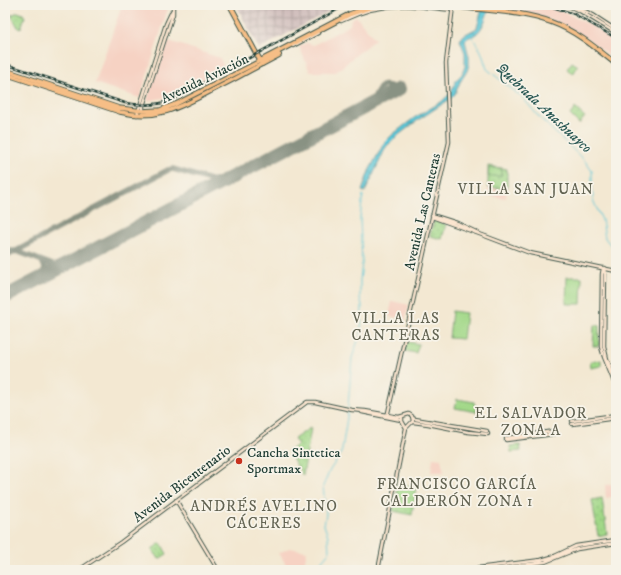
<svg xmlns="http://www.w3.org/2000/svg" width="621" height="575" font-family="'IM FELL DW Pica',serif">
<defs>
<pattern id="industrial-grid" width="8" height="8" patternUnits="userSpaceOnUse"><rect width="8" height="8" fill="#d1bfbd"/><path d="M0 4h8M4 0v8" fill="none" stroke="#a99c9a"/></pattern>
<pattern id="grass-dots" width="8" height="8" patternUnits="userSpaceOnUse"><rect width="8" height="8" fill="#a2d888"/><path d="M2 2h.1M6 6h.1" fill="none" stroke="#8bba76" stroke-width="1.8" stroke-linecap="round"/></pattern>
<pattern id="water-ripples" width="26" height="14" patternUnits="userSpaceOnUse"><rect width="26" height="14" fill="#5dc7d8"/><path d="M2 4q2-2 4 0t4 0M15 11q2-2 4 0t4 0" fill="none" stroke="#4ca3b0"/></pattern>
</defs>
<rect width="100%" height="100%" fill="#f7f3e8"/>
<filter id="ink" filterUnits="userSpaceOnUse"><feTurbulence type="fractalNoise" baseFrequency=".025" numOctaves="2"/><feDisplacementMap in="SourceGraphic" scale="8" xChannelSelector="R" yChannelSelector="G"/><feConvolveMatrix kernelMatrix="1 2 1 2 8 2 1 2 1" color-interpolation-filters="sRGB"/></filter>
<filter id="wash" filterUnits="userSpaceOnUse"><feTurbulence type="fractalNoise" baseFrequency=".012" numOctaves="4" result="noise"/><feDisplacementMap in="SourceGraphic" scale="16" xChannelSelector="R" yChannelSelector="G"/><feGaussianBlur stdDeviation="0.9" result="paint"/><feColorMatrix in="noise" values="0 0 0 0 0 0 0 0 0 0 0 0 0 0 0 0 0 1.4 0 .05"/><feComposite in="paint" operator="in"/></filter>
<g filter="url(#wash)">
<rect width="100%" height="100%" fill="#f3e8d2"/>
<path fill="#f6d2c3" d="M 122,5 L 169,5 L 140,98 L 95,83 Z
M 493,5 L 534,5 L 564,12 L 594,27 L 616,41 L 616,61 L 589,40 L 565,26 L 551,20 L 490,9 Z
M 356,16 L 375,39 L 336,72 L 310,72 L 299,46 L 307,43 L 314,45 L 350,25 L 351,19 Z
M 166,40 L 220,58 L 224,68 L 169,99 L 167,97 L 147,101 Z
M 488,187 L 507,189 L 506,198 L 488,196 Z
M 392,301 L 409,305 L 405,320 L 389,316 Z
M 433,458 L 441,459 L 444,472 L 431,472 Z
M 616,484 L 616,496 L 606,498 L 605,485 Z
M 289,548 L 307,551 L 304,564 L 294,570 L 289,570 L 279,553 Z"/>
<path fill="url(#industrial-grid)" d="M 236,5 L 341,5 L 259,49 Z"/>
<path fill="url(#grass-dots)" stroke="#608a5e" d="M 18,12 L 23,14 L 25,17 L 21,28 L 19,29 L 11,15 Z
M 572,62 L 578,66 L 573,74 L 567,69 Z
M 575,108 L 585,117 L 579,124 L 570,115 Z
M 488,166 L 507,169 L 507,189 L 488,187 Z
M 434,220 L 446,224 L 442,239 L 430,236 Z
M 594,325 L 599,325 L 599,346 L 593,346 Z
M 310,428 L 311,428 L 303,476 L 288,451 L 298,445 L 294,439 Z
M 400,484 L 416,487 L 412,515 L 393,511 L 398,485 Z
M 602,498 L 607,534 L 598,536 L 592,500 Z
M 161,543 L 167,554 L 159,559 L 152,549 Z"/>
<path fill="#a2d888" stroke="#608a5e" d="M 489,168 L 501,168 L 501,176 L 488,176 Z
M 567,277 L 582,277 L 581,304 L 566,304 Z
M 452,311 L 466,313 L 463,339 L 449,338 Z
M 407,342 L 419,344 L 416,353 L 405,351 Z
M 601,360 L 601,366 L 591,368 L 590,362 Z
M 457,399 L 474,402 L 477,412 L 455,408 Z
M 520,445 L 521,451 L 511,452 L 510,446 Z"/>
<path fill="url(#water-ripples)" stroke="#3e8286" d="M 483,5 L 490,5 C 487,14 484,28 476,34 C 472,37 468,36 465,41 L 469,57 L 469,64 L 467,71 L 460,82 L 455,94 L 450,99 L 418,120 L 396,137 L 386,147 L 365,192 L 362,191 L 369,171 L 384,143 L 392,135 L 414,118 L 441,102 L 451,93 L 456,80 L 462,74 L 465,66 L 465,53 L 460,40 L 464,35 L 477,28 Z"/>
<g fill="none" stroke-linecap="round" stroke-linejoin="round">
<path stroke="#5dc7d8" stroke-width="1" d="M 471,35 L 481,51 L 487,69 L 523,98 L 539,117 L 585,161 L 592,171 L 592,184 L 593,200 L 602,220 L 605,238 L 612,247 L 616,249
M 348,407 L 352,358 L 361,332 L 362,305 L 360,298 L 360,280 L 362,263 L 360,218 L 363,195
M 314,570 L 329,552 L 328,536 L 324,525 L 326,514 L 323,486 L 330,470 L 340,455 L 342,450 L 348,411"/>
<path stroke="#899283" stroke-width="5.5" d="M 370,104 L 380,88 L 384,85 L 390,86 L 392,92 L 391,96 L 378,100
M 5,251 L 16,251 L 53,265 L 58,267 L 64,266
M 5,257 L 168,170 L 173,169 L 220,183
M 42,278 L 45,268 L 42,261"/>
<path stroke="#899283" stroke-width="14" d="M 5,297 L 399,89"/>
</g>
</g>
<g filter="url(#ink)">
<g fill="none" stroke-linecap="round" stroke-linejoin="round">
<g stroke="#3f574c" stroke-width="4.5">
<path id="secondary" d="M 566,5 L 580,11 L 616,33
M 573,5 L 593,15 L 616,30
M 341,21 C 364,10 390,4 415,6 C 428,7 440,9 452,10
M 293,46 L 318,33
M 143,111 L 143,106 L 173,14 L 173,5
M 137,115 L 166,24 L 172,11
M 432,215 L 457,223 L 478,233
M 432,217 L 485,236 L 530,253 L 616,271
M 603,268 L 602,274 L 601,347 L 604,357 L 616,387
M 604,268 L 605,274 L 604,346 L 607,359 L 616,380
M 362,412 L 401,420
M 387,417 L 449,142 L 446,63 L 453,6
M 413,418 L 415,419 L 487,431
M 572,421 L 616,415
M 413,422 L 428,424 L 468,432 L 488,434
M 572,424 L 616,418
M 506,438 L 554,431
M 506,440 L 554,434
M 176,500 L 218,570
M 79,570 L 121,542 L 307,402 L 315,402 L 352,410 L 365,411 L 399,417 L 409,414 L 412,416 L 413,421 L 406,428
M 378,570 L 406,428 L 402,421 L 402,417
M 462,570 L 541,560 L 555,556 L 576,546 L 616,540
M 486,570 L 545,562 L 577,549 L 616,543"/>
</g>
<g stroke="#3f574c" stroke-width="5.5">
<path id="primary" d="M 5,70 L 119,108 L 143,111 L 160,110 L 176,104 L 260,61
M 5,74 L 120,112 C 157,121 181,107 213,90 C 229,82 246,73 262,64"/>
</g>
<g stroke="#3f574c" stroke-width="6">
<path id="highway" d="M 230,5 L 262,64 L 279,55
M 448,5 C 482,11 519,10 551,22 C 576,31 596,48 616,64
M 260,61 L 350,14 L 377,5"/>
</g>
<use href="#secondary" stroke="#fbe5cf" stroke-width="2.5"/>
<use href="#primary" stroke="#f6be86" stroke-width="3.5"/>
<use href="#highway" stroke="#f6be86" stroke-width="4"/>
<g stroke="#1f3d34" stroke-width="2.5">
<path id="rail" d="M 547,5 L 574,14 L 616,38
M 5,64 L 125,103 C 142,106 158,106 174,99 L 346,5"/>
</g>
<use href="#rail" stroke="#f7f3e8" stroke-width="1" stroke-dasharray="3" stroke-linecap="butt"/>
</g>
</g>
<circle fill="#c8321e" stroke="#f7f3e8" stroke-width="1.5" cx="239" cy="461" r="4"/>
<g text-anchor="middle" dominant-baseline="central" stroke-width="3.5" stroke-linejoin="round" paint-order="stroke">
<g font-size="14" fill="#1f3d34" stroke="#f7f3e8">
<text transform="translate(205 79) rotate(-26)">Avenida Aviación</text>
<text transform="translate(423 212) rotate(-77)">Avenida Las Canteras</text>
<text transform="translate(182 484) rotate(-37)">Avenida Bicentenario</text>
</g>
<g font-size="14" fill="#1f3d34" stroke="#f7f3e8" text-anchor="start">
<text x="247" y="453">Cancha Sintetica<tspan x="247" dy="16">Sportmax</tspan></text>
</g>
<g font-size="15" font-style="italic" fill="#2b5955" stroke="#f7f3e8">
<text transform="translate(544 108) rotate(43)">Quebrada Anashuayco</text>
</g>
<g font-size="15" letter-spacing="1" fill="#616251" stroke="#f7f3e8">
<text x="526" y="189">VILLA SAN JUAN</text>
<text x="396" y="318">VILLA LAS<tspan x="396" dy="17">CANTERAS</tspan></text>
<text x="531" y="413">EL SALVADOR<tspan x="531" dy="17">ZONA A</tspan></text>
<text x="457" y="484">FRANCISCO GARCÍA<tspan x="457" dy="17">CALDERÓN ZONA 1</tspan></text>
<text x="264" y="506">ANDRÉS AVELINO<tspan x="264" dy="17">CÁCERES</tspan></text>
</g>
</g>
<rect width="621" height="575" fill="none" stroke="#f7f3e8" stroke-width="20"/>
</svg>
